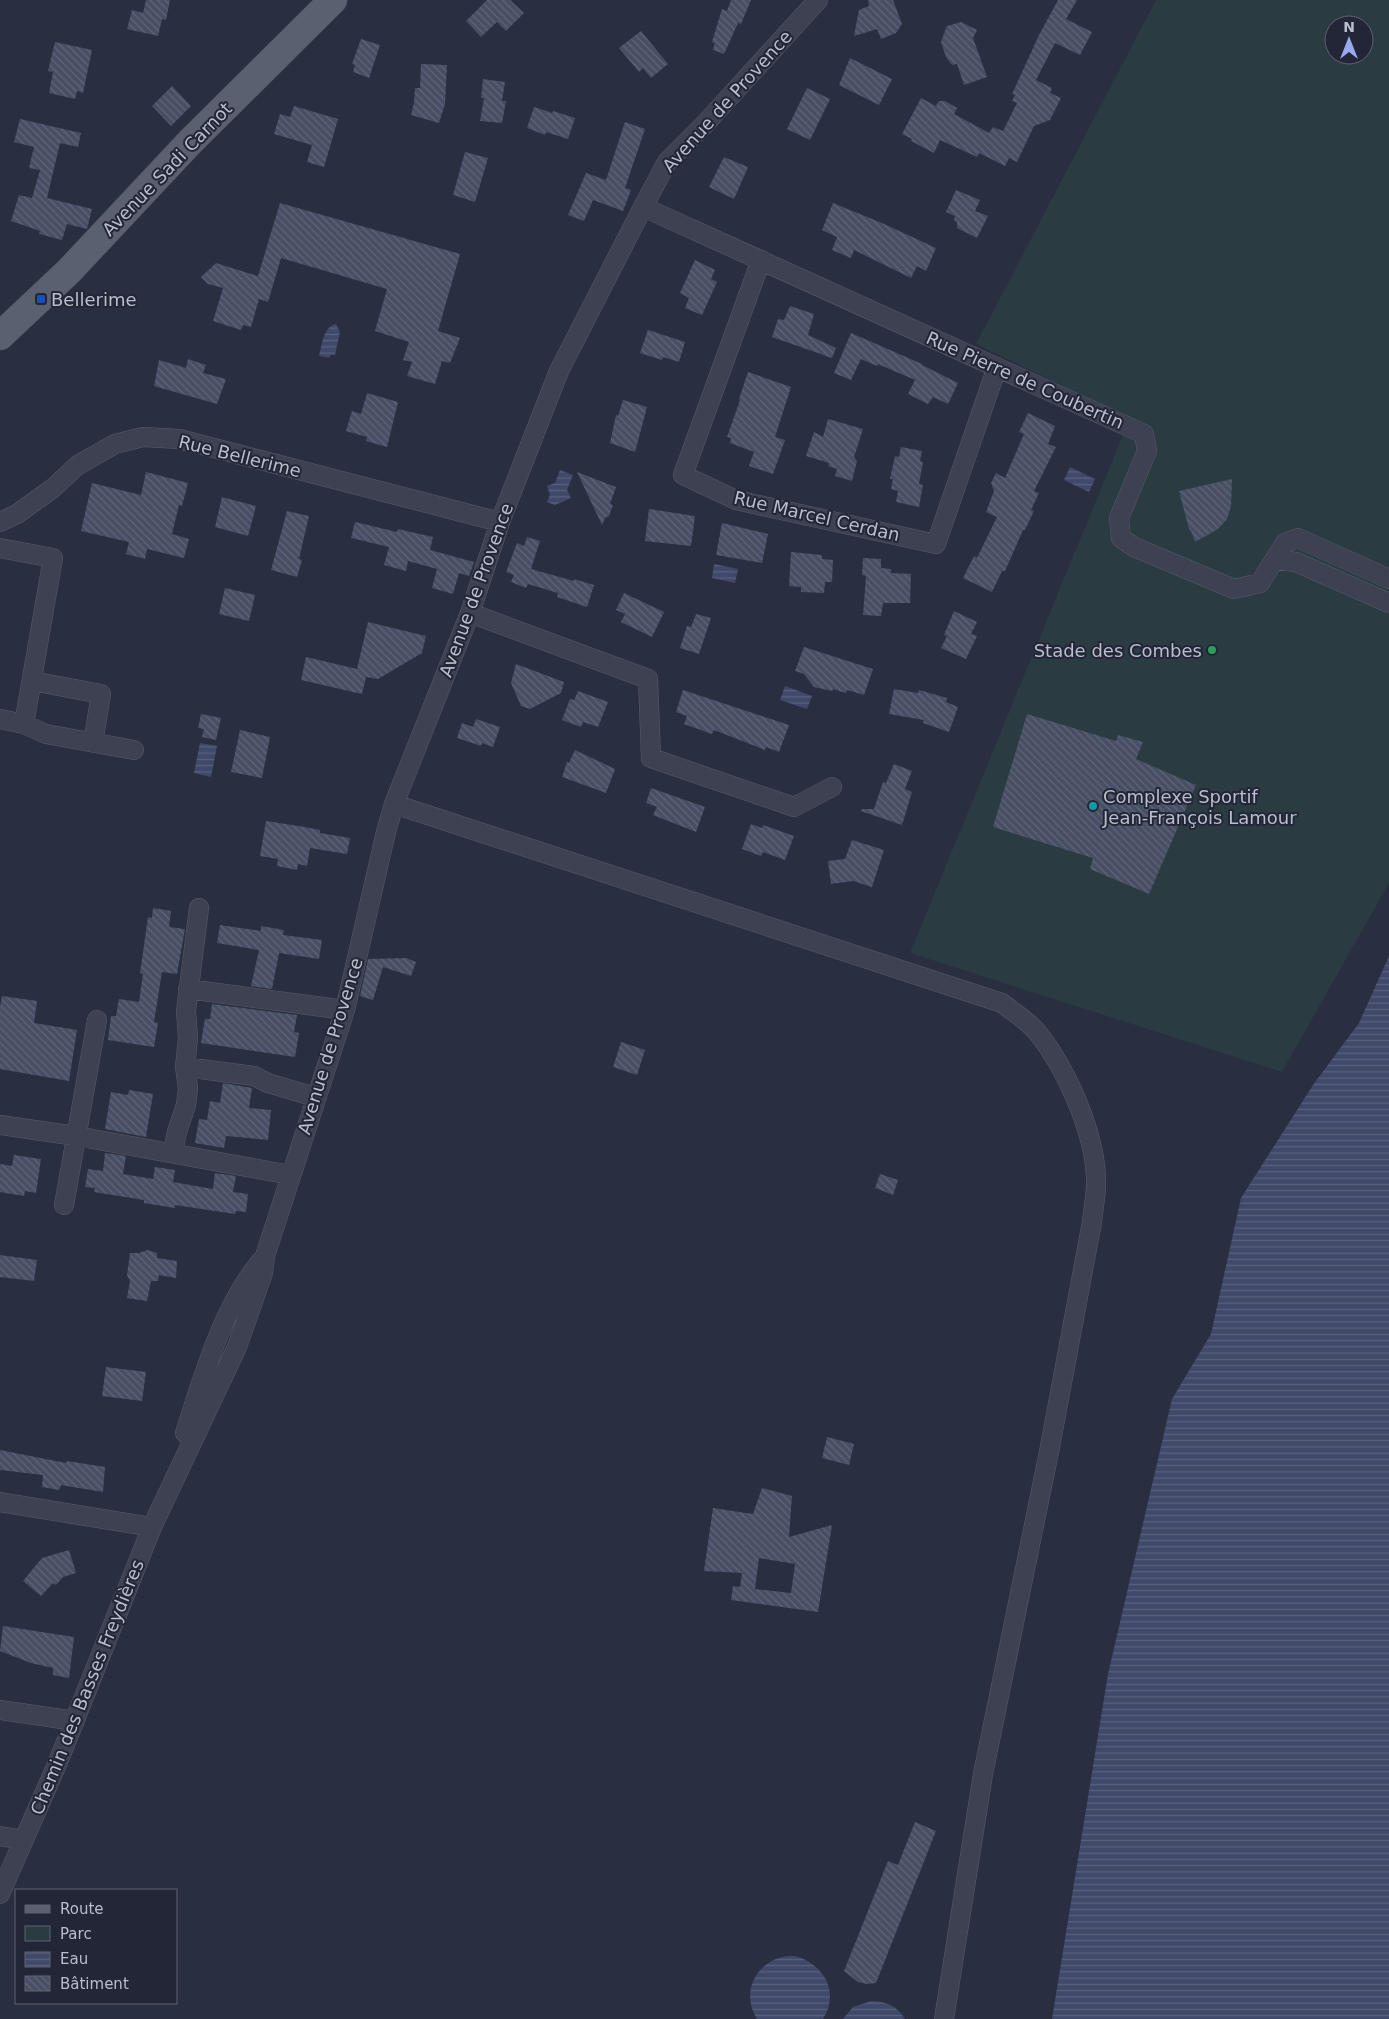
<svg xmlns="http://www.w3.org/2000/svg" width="1389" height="2019" font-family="'DejaVu Sans',sans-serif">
<defs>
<pattern id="water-rules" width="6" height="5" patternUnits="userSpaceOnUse" patternTransform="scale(1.25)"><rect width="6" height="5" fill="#404969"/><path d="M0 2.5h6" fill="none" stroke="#5a617d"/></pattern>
<pattern id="building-back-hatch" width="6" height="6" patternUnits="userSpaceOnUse" patternTransform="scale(1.25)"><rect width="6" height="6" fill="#484e63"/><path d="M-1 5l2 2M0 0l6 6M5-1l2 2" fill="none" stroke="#606678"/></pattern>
</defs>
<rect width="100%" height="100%" fill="#292e41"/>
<path fill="#2b3b42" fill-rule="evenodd" d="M 1156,0 L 1389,0 L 1389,883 L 1282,1072 L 910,953 L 1130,418 L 976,344 ZM 1334,25 L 1364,25 L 1364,55 L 1334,55 Z"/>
<path fill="url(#water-rules)" d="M 336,324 L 340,332 L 335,355 L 331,355 L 329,358 L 319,356 C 322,345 323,327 336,324 Z
M 1070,467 L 1095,479 L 1089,492 L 1064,480 Z
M 560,470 L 573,475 L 567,490 L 571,498 L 555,505 L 547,502 L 550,495 L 547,486 L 555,483 Z
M 714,564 L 738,569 L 735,583 L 712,578 Z
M 785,686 L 812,696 L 807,709 L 780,700 Z
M 200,743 L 217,746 L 211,777 L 194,773 Z
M 1389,956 L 1389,2019 L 1052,2019 L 1108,1674 L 1172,1399 L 1211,1334 L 1241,1198 L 1313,1085 L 1359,1023 Z
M 795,1956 C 824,1964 840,1992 823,2019 L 757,2019 C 738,1989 761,1954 795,1956 Z
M 871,2001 C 886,2001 897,2006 905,2019 L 843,2019 L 853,2007 Z"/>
<path fill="url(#building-back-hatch)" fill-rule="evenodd" d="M 146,0 L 170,0 L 166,20 L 162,19 L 158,36 L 127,29 L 132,10 L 143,13 Z
M 487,0 L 510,0 L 524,13 L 506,31 L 497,22 L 481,37 L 466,21 Z
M 731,0 L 751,0 L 741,24 L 738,23 L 724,54 L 713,50 L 715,43 L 712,42 L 722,9 L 727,11 Z
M 868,0 L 893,0 L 902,24 L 896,33 L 881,39 L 877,29 L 854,36 L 859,10 L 869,6 Z
M 1058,0 L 1077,0 L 1066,19 L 1092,32 L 1080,55 L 1055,43 L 1036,80 L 1052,88 L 1050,93 L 1061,98 L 1050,120 L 1034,126 L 1017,162 L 1009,158 L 1005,166 L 979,153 L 977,157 L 940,140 L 934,153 L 911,141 L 912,139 L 902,134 L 921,98 L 936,106 L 939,101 L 945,101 L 957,108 L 954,114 L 989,133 L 993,127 L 1003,131 L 1017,103 L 1012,101 L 1015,95 L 1012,94 L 1039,35 Z
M 961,22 L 977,30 L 973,38 L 987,77 L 964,85 L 957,64 L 952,65 L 946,57 L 941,42 L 947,26 Z
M 641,31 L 668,64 L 651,78 L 643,68 L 639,72 L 619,48 Z
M 361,39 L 380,45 L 369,78 L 353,72 L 355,65 L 352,64 Z
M 55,42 L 92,50 L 83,93 L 77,91 L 75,99 L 49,93 L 53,72 L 48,71 Z
M 850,58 L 892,79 L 879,105 L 839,85 Z
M 421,64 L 447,65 L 445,104 L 439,123 L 411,115 L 414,103 L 415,88 L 420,88 Z
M 483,79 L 505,82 L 502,101 L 506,101 L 502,123 L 480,121 L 484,98 L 481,98 Z
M 172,86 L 191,106 L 171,126 L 152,106 Z
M 807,88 L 830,99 L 810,140 L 787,129 Z
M 294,106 L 338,119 L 324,167 L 307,162 L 312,145 L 274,134 L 280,114 L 290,117 Z
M 534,107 L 552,113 L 553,111 L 575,118 L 568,139 L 546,132 L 545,135 L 527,128 Z
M 20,119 L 81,133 L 78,147 L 60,143 L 47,198 L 92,209 L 87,229 L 67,224 L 62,240 L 39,234 L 40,231 L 11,221 L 19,195 L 32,198 L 40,170 L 29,168 L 34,147 L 14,142 Z
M 625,122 L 645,129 L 625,188 L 631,190 L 623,211 L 593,200 L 584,221 L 568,215 L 586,173 L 606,180 Z
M 465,152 L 488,158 L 475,202 L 453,195 Z
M 724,157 L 748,167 L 734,199 L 709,187 Z
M 956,190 L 980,200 L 975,211 L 988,216 L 977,238 L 957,228 L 957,222 L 954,220 L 955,216 L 946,212 Z
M 280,203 L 460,254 L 438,331 L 460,338 L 450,363 L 442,361 L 435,384 L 407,376 L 412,362 L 403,360 L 409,342 L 375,331 L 387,289 L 281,258 L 268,302 L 259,299 L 251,327 L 243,325 L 241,330 L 213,321 L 223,288 L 208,284 L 201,277 L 216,263 L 258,276 Z
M 833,203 L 882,223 L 936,248 L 926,271 L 917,266 L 911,278 L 854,250 L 851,258 L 832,250 L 837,237 L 822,230 Z
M 695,260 L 715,270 L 711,279 L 717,282 L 702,315 L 685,308 L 689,298 L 680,293 Z
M 790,306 L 814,314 L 808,335 L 836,348 L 832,358 L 772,337 L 778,319 L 784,320 Z
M 648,330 L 685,342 L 679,362 L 663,357 L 662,360 L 640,353 Z
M 851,333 L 922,364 L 922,365 L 958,383 L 948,404 L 933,397 L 928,404 L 908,394 L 915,380 L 878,364 L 877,366 L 861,359 L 851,380 L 834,373 Z
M 188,359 L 206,365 L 203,373 L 226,379 L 217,404 L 154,386 L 159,360 L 186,368 Z
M 748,372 L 791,387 L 775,437 L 785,440 L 773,474 L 749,466 L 754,452 L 730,443 L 731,438 L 727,437 L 740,400 L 739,399 Z
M 367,393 L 398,402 L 387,447 L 366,441 L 367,437 L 346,431 L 352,411 L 361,414 Z
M 623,400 L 647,407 L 635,452 L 610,443 L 616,415 L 618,416 Z
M 1028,413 L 1055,426 L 1048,444 L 1056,447 L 1034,491 L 1039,493 L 1031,510 L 1034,511 L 1025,530 L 1023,530 L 1005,571 L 1002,571 L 992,592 L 963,578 L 974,556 L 977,558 L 997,517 L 986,512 L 994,491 L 991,483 L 996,473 L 1005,478 L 1024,434 L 1019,432 Z
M 828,419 L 863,429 L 854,457 L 857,461 L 852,481 L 835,476 L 837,469 L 828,466 L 829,463 L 806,456 L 814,432 L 823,437 Z
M 901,447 L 922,451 L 920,461 L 923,462 L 919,484 L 923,485 L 919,507 L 896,502 L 898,491 L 891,489 L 893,479 L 890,479 L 895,456 L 899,457 Z
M 146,472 L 188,483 L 182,506 L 179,505 L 172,534 L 189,539 L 184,558 L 147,549 L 145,559 L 126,554 L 129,542 L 81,531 L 92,483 L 141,495 Z
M 577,472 L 616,487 L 610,504 L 613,505 L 609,516 L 605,518 L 602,525 Z
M 1232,479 L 1231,506 L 1227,519 L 1218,529 L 1195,542 L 1191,531 L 1189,529 L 1179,491 Z
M 222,497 L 256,506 L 248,536 L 215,527 Z
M 649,509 L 695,516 L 691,546 L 645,541 Z
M 287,511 L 309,516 L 299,559 L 302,560 L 297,577 L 271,570 Z
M 355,522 L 397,532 L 398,529 L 433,537 L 430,550 L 474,562 L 469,576 L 459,573 L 453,594 L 432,588 L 437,569 L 408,561 L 406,571 L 384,565 L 389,547 L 351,538 Z
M 722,523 L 768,534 L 762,563 L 716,555 Z
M 527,537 L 540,541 L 531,569 L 574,581 L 574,579 L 594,585 L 587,607 L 557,597 L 558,593 L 528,584 L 526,588 L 511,582 L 514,575 L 506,572 L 517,543 L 524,546 Z
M 791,552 L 822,555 L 822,559 L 833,560 L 832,582 L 825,582 L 824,593 L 801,592 L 801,587 L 789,586 Z
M 863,558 L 881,559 L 881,568 L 891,569 L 891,573 L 911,574 L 910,603 L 883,603 L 881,616 L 863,615 L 866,576 L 862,575 Z
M 225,588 L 255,595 L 249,621 L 219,614 Z
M 624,593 L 664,612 L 652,637 L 621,622 L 625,614 L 616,610 Z
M 954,611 L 977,622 L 971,634 L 977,636 L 966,659 L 941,648 L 947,636 L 944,635 Z
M 696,614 L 711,618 L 699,654 L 680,648 L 687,626 L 691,627 Z
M 368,622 L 426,636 L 422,653 L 378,679 L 366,677 L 362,694 L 301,680 L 306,657 L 357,669 Z
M 804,647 L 873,669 L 864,695 L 847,690 L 846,693 L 833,689 L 832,691 L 814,687 L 804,674 L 795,671 Z
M 516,664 L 564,682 L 561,693 L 530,709 L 521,706 L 511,683 Z
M 894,689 L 918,693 L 919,690 L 947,698 L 946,702 L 958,707 L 949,732 L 923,723 L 924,720 L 889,714 Z
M 683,690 L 789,725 L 779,752 L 766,747 L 765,750 L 714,730 L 712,734 L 684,724 L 687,716 L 676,712 Z
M 578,691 L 608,702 L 598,727 L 583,722 L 581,727 L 562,720 L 570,699 L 574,700 Z
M 201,714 L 221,718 L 216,740 L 202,737 L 204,729 L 198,728 Z
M 1027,714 L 1116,741 L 1118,735 L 1143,742 L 1136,759 L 1196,785 L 1149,894 L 1090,869 L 1093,858 L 993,827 Z
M 476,719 L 500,727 L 493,747 L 482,743 L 481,746 L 457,738 L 462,723 L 473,727 Z
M 240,730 L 270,737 L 262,778 L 231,772 Z
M 575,750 L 615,769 L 606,793 L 562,777 L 567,762 L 569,763 Z
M 894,764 L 912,771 L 905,789 L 912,792 L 902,825 L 861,811 L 862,809 L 874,809 L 883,782 L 886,783 Z
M 651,788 L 705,807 L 696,832 L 653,815 L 657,807 L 646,803 Z
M 266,821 L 305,827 L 320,830 L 320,833 L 350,838 L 347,854 L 310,848 L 307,866 L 298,864 L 297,870 L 277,866 L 278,859 L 260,856 Z
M 751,824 L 762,828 L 763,825 L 794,836 L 785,860 L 763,852 L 761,856 L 742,849 Z
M 852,840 L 884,850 L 872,887 L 853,881 L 831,884 L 828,861 L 845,859 Z
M 153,908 L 171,911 L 169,927 L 185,929 L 177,974 L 162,972 L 154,1022 L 158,1023 L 154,1047 L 108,1040 L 111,1016 L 116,1016 L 119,999 L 139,1002 L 143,974 L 140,973 L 148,917 L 152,918 Z
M 220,925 L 261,931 L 261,926 L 284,930 L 283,935 L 322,940 L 319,959 L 279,953 L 272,989 L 251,986 L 259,950 L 217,943 Z
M 406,958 L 416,962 L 411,976 L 383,967 L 373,1000 L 360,996 L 368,959 Z
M 2,996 L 37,1001 L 34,1023 L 77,1030 L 69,1081 L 0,1069 L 0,1007 Z
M 212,1004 L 297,1015 L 294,1032 L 299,1033 L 295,1057 L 201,1043 L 205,1019 L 210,1019 Z
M 621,1042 L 645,1050 L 637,1075 L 613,1067 Z
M 223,1083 L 252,1088 L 249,1108 L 271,1110 L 268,1140 L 226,1136 L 224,1148 L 195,1143 L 199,1119 L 207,1120 L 210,1101 L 220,1103 Z
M 129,1090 L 153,1094 L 146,1137 L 105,1129 L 111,1092 L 128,1095 Z
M 105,1153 L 126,1156 L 123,1174 L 153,1179 L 155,1167 L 175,1170 L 173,1182 L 213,1189 L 215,1173 L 236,1176 L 233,1192 L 248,1194 L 246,1212 L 236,1211 L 235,1214 L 175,1205 L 175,1208 L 144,1203 L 144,1200 L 94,1192 L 95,1188 L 85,1187 L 88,1169 L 103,1171 Z
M 14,1155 L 41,1159 L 36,1193 L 25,1191 L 24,1196 L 0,1192 L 0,1164 L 12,1166 Z
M 880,1174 L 898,1180 L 893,1195 L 875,1188 Z
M 147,1250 L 157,1253 L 157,1258 L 177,1261 L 176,1278 L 159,1275 L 158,1281 L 151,1281 L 147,1301 L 127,1298 L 130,1281 L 127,1275 L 130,1253 L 139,1253 Z
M 0,1255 L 37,1260 L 34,1281 L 0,1277 Z
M 106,1367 L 146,1372 L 142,1401 L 102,1396 Z
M 827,1437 L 854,1444 L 849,1465 L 822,1458 Z
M 0,1450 L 66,1463 L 67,1461 L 105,1467 L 103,1492 L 61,1485 L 59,1490 L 42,1487 L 43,1475 L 0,1470 Z
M 762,1488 L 792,1496 L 789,1537 L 832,1525 L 818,1612 L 731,1600 L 733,1586 L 740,1587 L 742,1573 L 704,1571 L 713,1508 L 753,1514 ZM 759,1558 L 795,1564 L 791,1593 L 755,1589 Z
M 69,1550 L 76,1573 L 63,1577 L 56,1585 L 53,1583 L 41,1596 L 23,1581 L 42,1558 Z
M 3,1626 L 74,1637 L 69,1678 L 53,1675 L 53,1668 L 31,1663 L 0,1651 Z
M 915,1822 L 936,1831 L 876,1983 L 867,1984 L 858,1982 L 844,1971 L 888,1861 L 898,1865 Z"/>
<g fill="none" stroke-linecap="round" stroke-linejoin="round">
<g stroke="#585c6b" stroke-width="20">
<path id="street" d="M 643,207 L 1144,434 L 1147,451 L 1119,518 L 1121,538 L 1134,547 L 1234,589 L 1260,583 L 1285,543 L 1298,538 L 1389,579
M 761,260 L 683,475 L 736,500 L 936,544 L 997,367
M 0,522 L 17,514 L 52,489 L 78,465 L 115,444 L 143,437 L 179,439 L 500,522
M 0,548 L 53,558 L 24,724 L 0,719
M 1275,560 L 1296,562 L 1389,603
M 470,613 L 648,679 L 651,758 L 794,807 L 832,787
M 32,681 L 101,694 L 93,743
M 24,724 L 46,734 L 134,750
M 394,804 L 1002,1003 C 1013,1012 1028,1021 1037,1032 C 1067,1069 1097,1137 1096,1184 C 1096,1197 1093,1210 1092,1222 L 1049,1452 L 983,1774 L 944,2019
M 188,989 L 345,1010
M 185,1067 L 254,1076 L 268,1083 L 315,1097
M 0,1125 L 76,1136 L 291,1175
M 173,1153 L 177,1132 L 186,1105 L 188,1088 L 185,1067 L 188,1038 L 186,1011 L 199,908
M 64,1205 L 97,1020
M 185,1433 C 203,1377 223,1306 261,1261
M 0,1502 L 152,1527
M 0,1710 L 75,1721
M 0,1836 L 24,1840
M 0,1894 L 58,1762 L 152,1527 L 237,1347 L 263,1273 L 265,1256 L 345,1010 L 386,832 L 394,804 L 470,613 L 500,522 L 559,371 L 643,207 L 667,162 L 704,125 L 818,0"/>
</g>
<g stroke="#474a5a" stroke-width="29">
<path id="primary" d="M 0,336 L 69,271 L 189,143 L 333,0"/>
</g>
<use href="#street" stroke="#3d4151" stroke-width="19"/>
<use href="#primary" stroke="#5b6071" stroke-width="28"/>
</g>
<rect fill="#1a4fb4" stroke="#222636" stroke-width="2" x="36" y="294" width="10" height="10" rx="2.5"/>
<circle fill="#2e9e5b" stroke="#222636" stroke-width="2" cx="1212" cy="650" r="5"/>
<circle fill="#0f9aa8" stroke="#222636" stroke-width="2" cx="1093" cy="806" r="5"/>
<g text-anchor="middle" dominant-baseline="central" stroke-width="4" stroke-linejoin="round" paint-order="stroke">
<g font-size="18" fill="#babdcb" stroke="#222636">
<text transform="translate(727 101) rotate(-48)">Avenue de Provence</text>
<text transform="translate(167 169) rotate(-46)">Avenue Sadi Carnot</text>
<text transform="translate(1025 380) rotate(24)">Rue Pierre de Coubertin</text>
<text transform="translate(240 456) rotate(14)">Rue Bellerime</text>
<text transform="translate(817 516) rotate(13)">Rue Marcel Cerdan</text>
<text transform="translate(476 590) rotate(-70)">Avenue de Provence</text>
<text transform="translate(330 1046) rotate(-73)">Avenue de Provence</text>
<text transform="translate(87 1687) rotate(-68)">Chemin des Basses Freydières</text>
</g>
<g font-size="18" fill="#babdcb" stroke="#222636" text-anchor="start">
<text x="51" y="299">Bellerime</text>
<text x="1202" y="650" text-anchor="end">Stade des Combes</text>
<text x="1103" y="796">Complexe Sportif<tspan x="1103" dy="21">Jean-François Lamour</tspan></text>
</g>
</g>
<rect x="15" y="1889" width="162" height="115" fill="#222636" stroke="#5f6272"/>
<rect x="25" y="1905" width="25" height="8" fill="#5b6071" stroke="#5f6272"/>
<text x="60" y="1914" font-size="15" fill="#babdcb">Route</text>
<rect x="25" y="1926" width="25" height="15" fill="#2b3b42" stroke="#5f6272"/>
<text x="60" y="1939" font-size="15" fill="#babdcb">Parc</text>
<rect x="25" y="1952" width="25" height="15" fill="url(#water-rules)" stroke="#5f6272"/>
<text x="60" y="1964" font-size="15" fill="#babdcb">Eau</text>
<rect x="25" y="1976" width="25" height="15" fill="url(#building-back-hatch)" stroke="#5f6272"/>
<text x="60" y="1989" font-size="15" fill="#babdcb">Bâtiment</text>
<g transform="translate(1349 40)"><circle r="24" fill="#222636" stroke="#5f6272"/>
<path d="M0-4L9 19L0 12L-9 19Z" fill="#99a8f1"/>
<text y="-8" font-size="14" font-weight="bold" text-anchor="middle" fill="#babdcb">N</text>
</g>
</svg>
